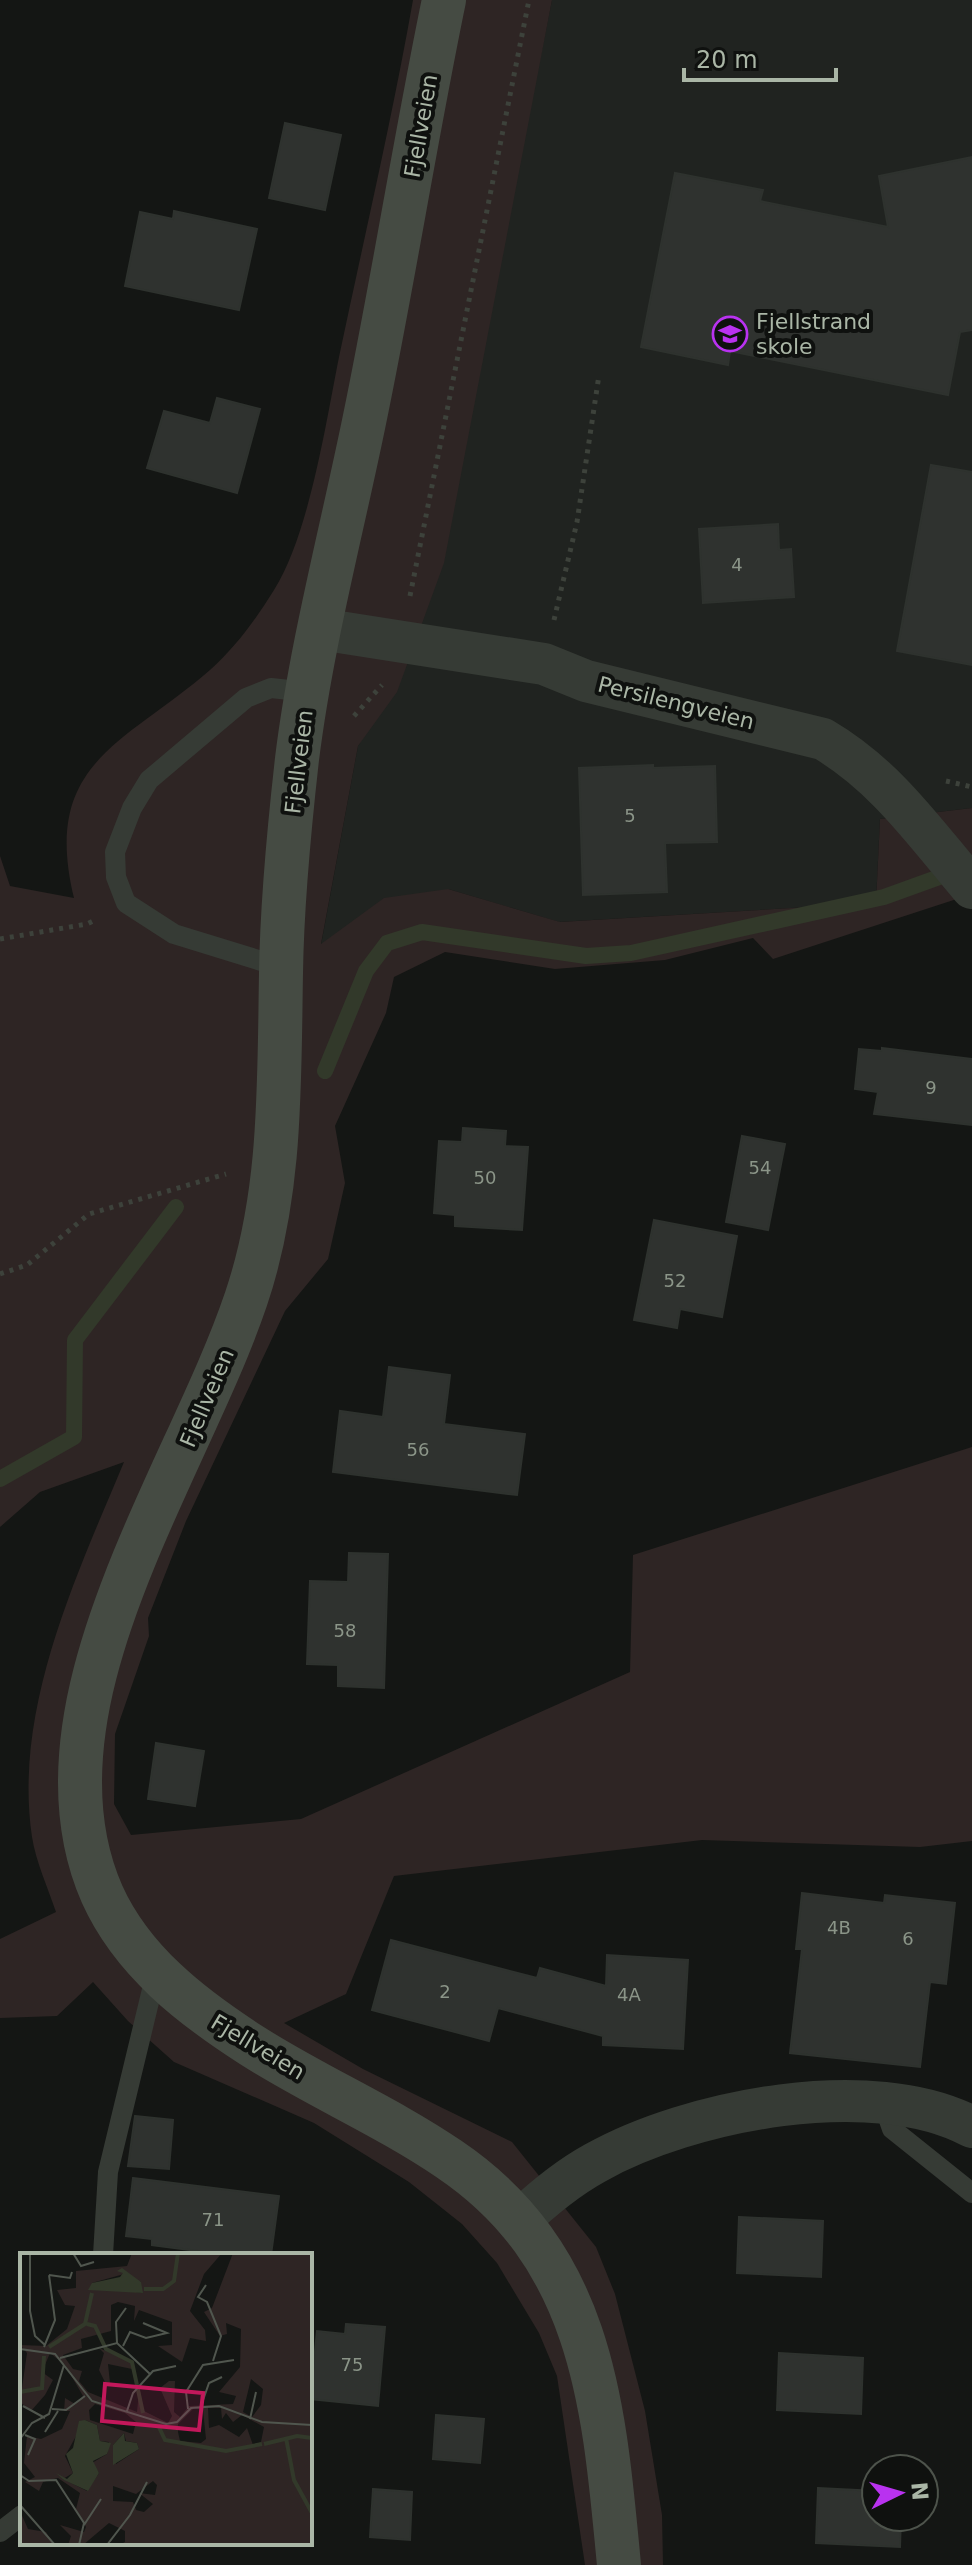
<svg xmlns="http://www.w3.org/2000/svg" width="972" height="2565" font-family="'DejaVu Sans',sans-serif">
<rect width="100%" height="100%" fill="#141614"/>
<path fill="#202320" d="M 552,0 L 972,0 L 972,808 L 880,819 L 876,903 L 559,922 L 448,889 L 321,945 L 358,746 L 374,720 L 531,104 Z"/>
<path fill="#2e2524" d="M 413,0 L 552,0 L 444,563 L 397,692 L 358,746 L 321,944 L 384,898 L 448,889 L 560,922 L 876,903 L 880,819 L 972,808 L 972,894 L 773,959 L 753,938 L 665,960 L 555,969 L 445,952 L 394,977 L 386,1013 L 335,1126 L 345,1183 L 328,1259 L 285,1311 L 186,1521 L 148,1618 L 149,1636 L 115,1734 L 114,1804 L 131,1835 L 301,1819 L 630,1672 L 633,1555 L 972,1447 L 972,1841 L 920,1847 L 702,1840 L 394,1876 L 346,1994 L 284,2023 L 363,2069 L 512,2142 L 596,2247 L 615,2294 L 645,2411 L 662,2515 L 663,2565 L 585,2565 L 557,2376 L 539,2333 L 497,2263 L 462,2224 L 409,2182 L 314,2123 L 174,2062 L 128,2021 L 93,1982 L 57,2016 L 0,2018 L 0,1939 L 56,1912 C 48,1888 36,1862 32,1837 C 13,1709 76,1577 124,1462 L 40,1492 L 0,1527 L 0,856 L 10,886 L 74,898 C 41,762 125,744 210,670 C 236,647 256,619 274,590 C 309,535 326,422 339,357 C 364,238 392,119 413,0 Z"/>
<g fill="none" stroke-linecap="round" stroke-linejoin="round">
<path stroke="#32392a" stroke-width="16" d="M 325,1071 L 366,971 L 387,943 L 422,932 L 586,956 L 631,953 L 884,897 L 956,871
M 0,1479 L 74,1437 L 75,1340 L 176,1207"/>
</g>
<path fill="#2f322f" stroke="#2e322e" stroke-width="2" d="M 285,123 L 341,135 L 325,210 L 269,198 Z
M 972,157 L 972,330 L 960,332 L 948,395 L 730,351 L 728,365 L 641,347 L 675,173 L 763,190 L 760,201 L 888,227 L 879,176 Z
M 174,211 L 257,229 L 239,310 L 125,286 L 140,212 L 173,219 Z
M 217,398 L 260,409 L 237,493 L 147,468 L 164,411 L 210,423 Z
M 931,465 L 972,472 L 972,665 L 897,651 Z
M 778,524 L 779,550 L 791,549 L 794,597 L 703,603 L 699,529 Z
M 653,765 L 653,768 L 715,766 L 717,842 L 665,843 L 667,892 L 583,895 L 579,768 Z
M 882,1048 L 972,1059 L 972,1125 L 874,1114 L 878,1092 L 855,1089 L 859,1049 L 882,1051 Z
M 463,1128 L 506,1131 L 505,1146 L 528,1147 L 522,1230 L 455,1226 L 455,1215 L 434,1213 L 439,1141 L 462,1142 Z
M 742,1136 L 785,1144 L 768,1230 L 726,1222 Z
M 654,1220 L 737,1236 L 722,1317 L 680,1309 L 677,1328 L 634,1320 Z
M 389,1367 L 450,1375 L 444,1424 L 525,1434 L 517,1495 L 333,1472 L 340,1411 L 383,1417 Z
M 349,1553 L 388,1554 L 384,1688 L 338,1686 L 338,1665 L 307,1664 L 310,1581 L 348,1582 Z
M 156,1743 L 204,1751 L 195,1806 L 148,1799 Z
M 802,1893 L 884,1903 L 885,1895 L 955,1903 L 946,1984 L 930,1982 L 920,2067 L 790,2053 L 802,1949 L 796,1949 Z
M 391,1940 L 537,1978 L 540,1968 L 606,1986 L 607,1955 L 688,1960 L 683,2049 L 603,2045 L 603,2036 L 498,2008 L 489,2041 L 372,2010 Z
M 135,2116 L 173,2120 L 169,2169 L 128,2166 Z
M 133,2178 L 279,2196 L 271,2255 L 228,2255 L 152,2245 L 152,2239 L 126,2236 Z
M 739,2217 L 823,2221 L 821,2277 L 737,2273 Z
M 346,2324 L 385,2327 L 378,2406 L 310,2399 L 317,2331 L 345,2334 Z
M 779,2353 L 863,2358 L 861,2414 L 777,2410 Z
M 436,2415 L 484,2419 L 480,2463 L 433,2459 Z
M 818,2488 L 876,2491 L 876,2517 L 901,2517 L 900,2547 L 816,2543 Z
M 373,2489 L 412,2492 L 410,2540 L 370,2537 Z"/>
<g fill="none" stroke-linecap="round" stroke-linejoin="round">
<path stroke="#3d423b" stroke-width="5" stroke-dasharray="4 6" stroke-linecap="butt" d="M 410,596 L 529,0
M 554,620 L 577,522 L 599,375
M 354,716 L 382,685
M 946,781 L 972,787
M 0,939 L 87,924 L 97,919
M 0,1274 L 27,1265 L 89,1214 L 226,1174"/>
<path stroke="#363b35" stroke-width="20" d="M 281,967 L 174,934 L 126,903 L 116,877 L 115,852 L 132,808 L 149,780 L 246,698 L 271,688 L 308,692
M 883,2103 L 892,2129 L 972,2193
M 103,2255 L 108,2172 L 156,1973
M 0,2532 L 22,2515"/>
<path stroke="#363b35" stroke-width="42" d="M 320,629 L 544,664 L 586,681 L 823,739 C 886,776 925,833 972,888
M 518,2222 C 541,2200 566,2179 595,2163 C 689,2110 873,2074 972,2127"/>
<path stroke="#454b43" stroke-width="44" d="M 444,0 C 415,140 393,282 364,422 C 341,534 311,646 297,759 C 289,830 282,902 281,973 C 279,1083 282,1193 246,1299 C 187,1474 20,1707 102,1894 C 132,1961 192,2007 251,2045 C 315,2086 386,2116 449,2159 C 594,2257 604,2407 619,2565"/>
</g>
<defs>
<g id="school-ring" transform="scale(1.8)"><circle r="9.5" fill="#0f110f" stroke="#b932f0" stroke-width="1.5"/><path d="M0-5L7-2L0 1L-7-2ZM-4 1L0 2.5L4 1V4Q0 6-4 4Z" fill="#b932f0"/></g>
</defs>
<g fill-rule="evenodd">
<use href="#school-ring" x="730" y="334"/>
</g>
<g text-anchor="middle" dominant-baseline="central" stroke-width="8" stroke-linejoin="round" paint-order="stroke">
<g font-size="18" fill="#8b9588">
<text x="737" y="564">4</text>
<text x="630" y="815">5</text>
<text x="931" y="1087">9</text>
<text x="760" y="1167">54</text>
<text x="485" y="1177">50</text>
<text x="675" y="1280">52</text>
<text x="418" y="1449">56</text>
<text x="345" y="1630">58</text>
<text x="839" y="1927">4B</text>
<text x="908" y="1938">6</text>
<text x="445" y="1991">2</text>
<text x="629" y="1994">4A</text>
<text x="213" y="2219">71</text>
<text x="352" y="2364">75</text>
</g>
<g font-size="22" fill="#aab6a6" stroke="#0f110f">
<text transform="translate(421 126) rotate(-80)">Fjellveien</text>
<text transform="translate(676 703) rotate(14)">Persilengveien</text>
<text transform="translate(299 762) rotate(-83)">Fjellveien</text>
<text transform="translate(207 1398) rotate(-67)">Fjellveien</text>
<text transform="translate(258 2047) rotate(31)">Fjellveien</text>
</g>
<g font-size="22" fill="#aab6a6" stroke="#0f110f" text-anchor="start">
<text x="756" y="321">Fjellstrand<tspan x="756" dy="25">skole</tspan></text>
</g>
</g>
<g transform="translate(20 2253)">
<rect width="292" height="292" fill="#141614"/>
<path d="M 112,0 L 202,0 L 184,21 L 170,58 L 185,77 L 186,88 L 170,85 L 162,109 L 138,93 L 152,92 L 152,69 L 119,57 L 114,68 L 115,53 L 98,49 L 91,52 L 91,78 L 61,86 L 62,95 L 43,102 L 53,116 L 62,118 L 59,128 L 68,139 L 117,159 L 119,138 L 112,116 L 88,111 L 90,130 L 86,131 L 79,117 L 84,100 L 79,95 L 112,109 L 121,142 L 120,156 L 148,170 L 152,163 L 140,135 L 149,128 L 155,128 L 154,159 L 160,164 L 169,153 L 213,151 L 216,143 L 199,139 L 220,114 L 221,76 L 206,70 L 207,81 L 200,83 L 184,59 L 192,55 L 213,0 L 292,0 L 292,292 L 99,292 L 105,289 L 105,278 L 89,270 L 63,292 L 48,292 L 51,283 L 40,272 L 64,279 L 66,274 L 56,256 L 60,240 L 38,225 L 23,229 L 19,238 L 5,229 L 15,224 L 4,210 L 7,183 L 21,186 L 42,176 L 50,158 L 44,158 L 45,145 L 55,151 L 63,143 L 45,112 L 30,100 L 22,119 L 33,127 L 25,142 L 11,158 L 0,149 L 7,100 L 0,92 L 26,93 L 47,76 L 55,53 L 45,52 L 37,37 L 56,35 L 56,18 L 107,13 ZM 104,21 L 121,29 L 121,40 L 72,30 ZM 231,126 L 243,136 L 241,152 L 232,164 L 223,159 ZM 75,151 L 105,160 L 116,169 L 113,181 L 70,167 L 69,157 ZM 174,155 L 183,157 L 186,186 L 181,190 L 160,188 L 158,179 L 158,171 ZM 188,155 L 201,155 L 202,166 L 206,160 L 213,169 L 222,162 L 244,174 L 241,189 L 233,192 L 227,175 L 219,184 L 199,172 L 189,175 ZM 65,167 L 77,172 L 80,188 L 89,189 L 87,201 L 72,210 L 79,220 L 67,238 L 43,226 L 53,220 L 45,203 ZM 104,180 L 106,188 L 117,190 L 119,196 L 96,211 L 93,192 ZM 133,228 L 137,232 L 135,242 L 119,240 L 133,251 L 124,259 L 116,257 L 113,249 L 93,248 L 93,233 L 116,241 ZM 0,258 L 8,276 L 26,279 L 34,292 L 0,292 Z" fill="#2e2524" fill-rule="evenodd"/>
<path d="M 102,15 L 121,29 L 123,40 L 68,37 L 72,30 L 100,24 L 103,20 L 97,18 ZM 65,167 L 77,172 L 80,188 L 91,190 L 87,201 L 73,208 L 79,220 L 68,238 L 44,227 L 36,220 L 47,226 L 53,220 L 46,201 L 53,195 L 59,168 ZM 104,180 L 105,188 L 117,190 L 119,196 L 93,212 L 93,192 Z" fill="#32392a"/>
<path fill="none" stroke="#32392a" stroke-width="4" d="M 124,36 L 143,36 L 154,28 L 158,0M 67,71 L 75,73 L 86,96 L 112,109 L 123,160M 29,94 L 65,71 L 72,40M 0,139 L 22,135 L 24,103M 138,172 L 145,187 L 206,198 L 242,191M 266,185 L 274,227 L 292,260M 244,191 L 277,183 L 292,185"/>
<path fill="none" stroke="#50564e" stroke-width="2" d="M 53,0 L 61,13 L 74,9M 10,1 L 10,58 L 15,83 L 25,92M 29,22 L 50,25 L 52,19M 186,32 L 178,44 L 187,49 L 201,83 L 193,108M 97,90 L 96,69 L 106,55M 103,93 L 110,79 L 126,85 L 147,80 L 123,70M 24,94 L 35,67 L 29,22M 0,96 L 35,101 L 72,148 L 146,171 L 157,169 L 171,155 L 199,153 L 242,169 L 292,172M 40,105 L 97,90 L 130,121M 3,153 L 25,165M 181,153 L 189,130 L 202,124M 32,156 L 46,157 L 65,143M 168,156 L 166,139 L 183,112 L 214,107M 107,158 L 113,140 L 133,118 L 156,113M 230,166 L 236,139M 25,179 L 38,158M 5,182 L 15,186 L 8,202M 0,186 L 12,170 L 29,161 L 44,112M 0,222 L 9,228 L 36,227 L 64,270 L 59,292M 0,252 L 35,292M 64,272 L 81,246M 87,292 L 110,262 L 127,229"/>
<path fill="#c2185b" fill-opacity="0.15" stroke="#c2185b" stroke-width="4" d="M 85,131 L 183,140 L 179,177 L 82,168 Z"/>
<rect width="292" height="292" fill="none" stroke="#aab6a6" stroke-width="4"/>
</g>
<g transform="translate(900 2493) rotate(85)"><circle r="38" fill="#0f110f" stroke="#4d534b" stroke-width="2"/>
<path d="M0-6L14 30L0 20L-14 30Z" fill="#b932f0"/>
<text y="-12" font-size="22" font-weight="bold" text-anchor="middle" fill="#aab6a6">N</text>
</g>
<path d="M684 68v12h152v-12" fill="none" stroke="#aab6a6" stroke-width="4"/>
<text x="696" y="68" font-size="24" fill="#aab6a6" stroke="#0f110f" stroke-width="6" paint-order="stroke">20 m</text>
</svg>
